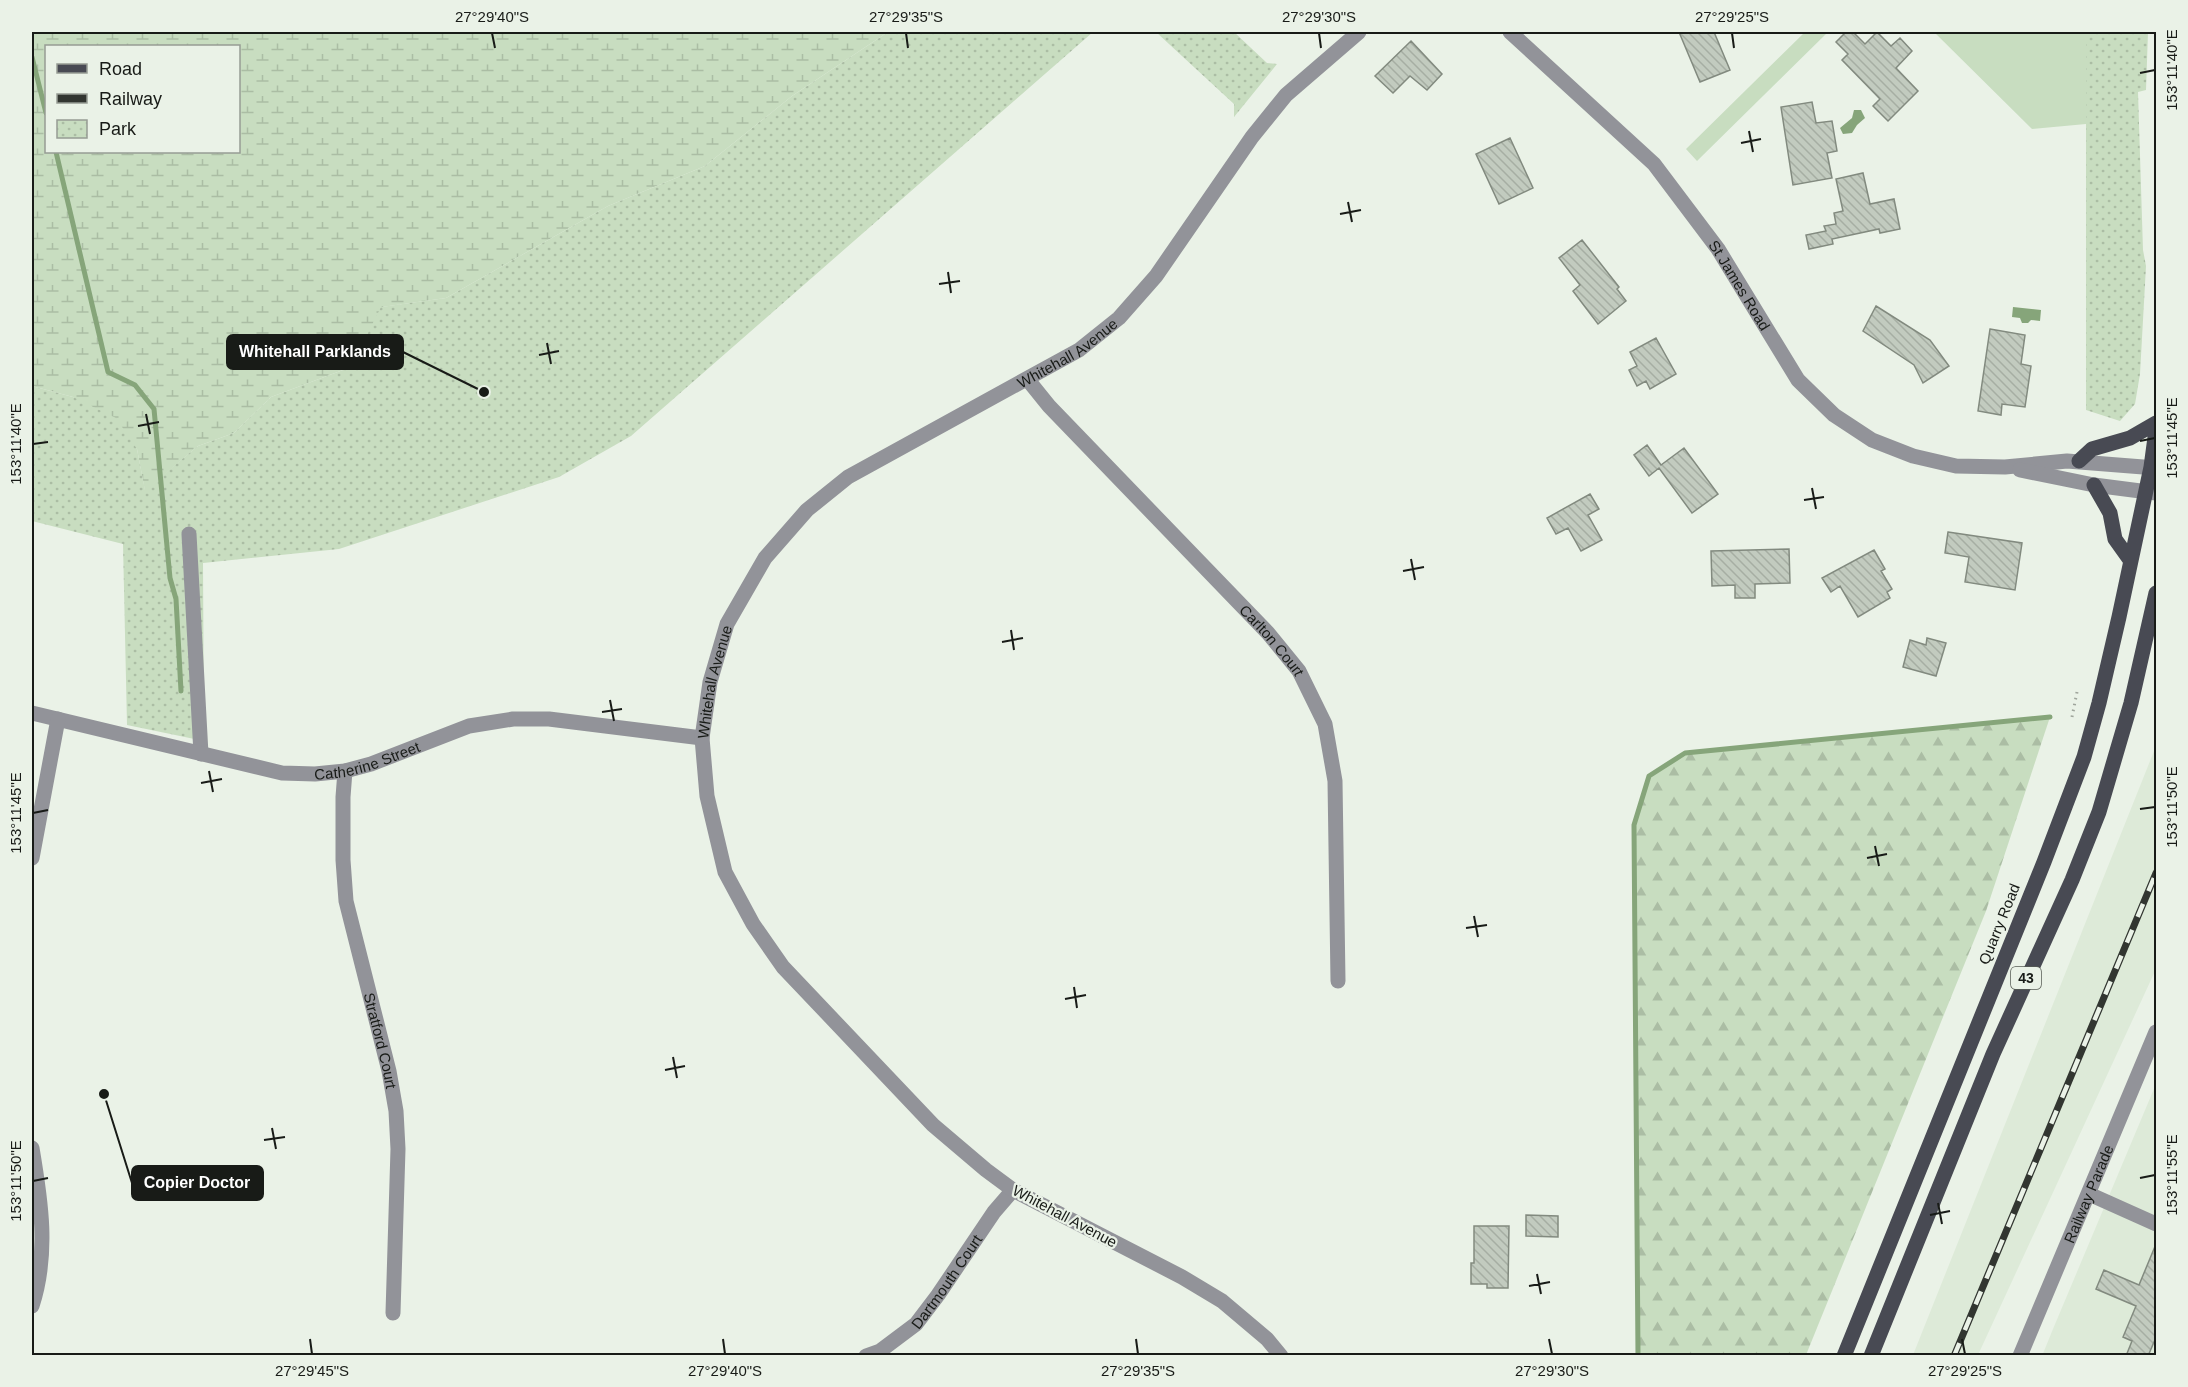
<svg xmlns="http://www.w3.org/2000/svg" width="2188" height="1387" font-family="Arial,sans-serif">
<defs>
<pattern id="forest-firs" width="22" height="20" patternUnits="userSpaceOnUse" patternTransform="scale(1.5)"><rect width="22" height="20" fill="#c8ddc0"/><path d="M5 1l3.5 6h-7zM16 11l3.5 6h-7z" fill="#abbda4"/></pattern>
<pattern id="wetland-marsh" width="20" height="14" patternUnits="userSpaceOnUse" patternTransform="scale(1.5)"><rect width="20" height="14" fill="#c8ddc0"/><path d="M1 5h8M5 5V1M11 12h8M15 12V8" fill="none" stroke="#abbda4"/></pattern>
<pattern id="park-dots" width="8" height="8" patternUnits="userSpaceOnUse" patternTransform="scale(1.5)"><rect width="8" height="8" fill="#c8ddc0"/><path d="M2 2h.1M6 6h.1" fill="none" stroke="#abbda4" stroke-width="1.8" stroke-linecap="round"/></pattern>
<pattern id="building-back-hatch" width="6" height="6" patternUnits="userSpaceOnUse" patternTransform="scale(1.5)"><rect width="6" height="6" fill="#c2cbbf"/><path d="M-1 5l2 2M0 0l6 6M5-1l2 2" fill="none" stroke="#a6aea3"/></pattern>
</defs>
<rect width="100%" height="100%" fill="#eaf2e7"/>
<path fill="#ddead8" d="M 2156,746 L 2156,969 L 1978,1355 L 1913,1355 Z
M 2156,1084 L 2156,1355 L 2042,1356 L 2053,1329 Z"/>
<path fill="#c8ddc0" d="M 1805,32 L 1828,32 L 1697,161 L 1686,149 Z
M 1934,32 L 2086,32 L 2086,124 L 2032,129 Z"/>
<path fill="url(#forest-firs)" d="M 2050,717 L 1986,911 L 1806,1355 L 1638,1355 L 1634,825 L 1649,776 L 1685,753 Z"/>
<path fill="url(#wetland-marsh)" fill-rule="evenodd" d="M 32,32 L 888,32 L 792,96 L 705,166 L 608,206 L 446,298 L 382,307 L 351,367 L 271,397 L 234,433 L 198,446 L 145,491 L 137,449 L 73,397 L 32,386 ZM 46,46 L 238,46 L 238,152 L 46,152 Z"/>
<path fill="url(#park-dots)" d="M 888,32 L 1093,32 L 631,436 L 559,477 L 339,549 L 203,563 L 204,741 L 127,725 L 123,544 L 32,521 L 32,386 L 73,397 L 116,418 L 137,449 L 145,490 L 198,446 L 234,433 L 271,397 L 351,367 L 381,307 L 446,298 L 608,206 L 705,166 L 792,96 Z
M 1156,32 L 1234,32 L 1267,63 L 1277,64 L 1234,117 L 1234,104 Z
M 2086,32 L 2148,32 L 2146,90 L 2138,92 L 2143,250 L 2146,266 L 2140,374 L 2135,404 L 2120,421 L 2086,410 Z"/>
<path fill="#86a57a" d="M 1854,110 L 1861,110 L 1865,118 L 1857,125 L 1852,133 L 1843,134 L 1840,128 L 1852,118 Z
M 2013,307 L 2041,310 L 2040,321 L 2031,320 L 2028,323 L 2022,323 L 2020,318 L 2012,317 Z"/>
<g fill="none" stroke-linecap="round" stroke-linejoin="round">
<path stroke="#86a57a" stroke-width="5" d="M 32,57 L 46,113
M 56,152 L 108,372 L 135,385 L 154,409 L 170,578 L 176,599 L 181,691
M 1638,1356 L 1634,825 L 1649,776 L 1685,753 L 2050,717"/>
</g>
<path fill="url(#building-back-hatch)" stroke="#828a7f" stroke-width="1.5" d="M 1679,32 L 1714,32 L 1730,70 L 1700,82 Z
M 1846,32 L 1853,32 L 1865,44 L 1877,32 L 1891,46 L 1900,38 L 1912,51 L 1896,68 L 1918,91 L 1888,121 L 1873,106 L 1880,99 L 1842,60 L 1848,54 L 1836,42 Z
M 1411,41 L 1442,74 L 1427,90 L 1410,76 L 1393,93 L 1375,76 Z
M 1812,102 L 1816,123 L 1832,121 L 1837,151 L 1827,153 L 1832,178 L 1793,185 L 1781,107 Z
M 1510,138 L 1533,188 L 1499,204 L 1476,154 Z
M 1863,173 L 1870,204 L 1894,199 L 1900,229 L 1880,233 L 1879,229 L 1832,239 L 1833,244 L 1809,249 L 1806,235 L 1826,231 L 1824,226 L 1836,224 L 1834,213 L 1843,211 L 1836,179 Z
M 1582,240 L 1619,287 L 1617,289 L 1626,301 L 1598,324 L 1573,291 L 1580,285 L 1559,258 Z
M 1876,306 L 1930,340 L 1949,366 L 1923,383 L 1914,365 L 1863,331 Z
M 1990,329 L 2025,335 L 2021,364 L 2031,366 L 2025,407 L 2002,404 L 2001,415 L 1978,411 Z
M 1656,338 L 1676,374 L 1650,389 L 1646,381 L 1637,386 L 1629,370 L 1637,366 L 1630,352 Z
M 1647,445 L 1661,465 L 1684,448 L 1718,494 L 1692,513 L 1659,468 L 1649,476 L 1634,455 Z
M 1590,494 L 1599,509 L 1588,515 L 1602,540 L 1581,551 L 1568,528 L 1556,534 L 1547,518 Z
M 1948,532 L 2022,543 L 2015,590 L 1965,582 L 1969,557 L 1945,553 Z
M 1789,549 L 1790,583 L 1755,584 L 1755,598 L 1735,598 L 1735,585 L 1712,586 L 1711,551 Z
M 1874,550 L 1885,569 L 1881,571 L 1892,589 L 1887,592 L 1890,598 L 1858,617 L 1840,586 L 1831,592 L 1822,578 Z
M 1927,638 L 1946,643 L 1936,676 L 1903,667 L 1910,640 L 1926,645 Z
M 1526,1215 L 1558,1216 L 1558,1237 L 1526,1236 Z
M 1474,1226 L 1509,1226 L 1508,1288 L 1487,1288 L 1487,1284 L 1471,1284 L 1471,1263 L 1474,1263 Z
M 2156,1244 L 2157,1335 L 2148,1356 L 2126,1356 L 2132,1341 L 2123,1337 L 2136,1306 L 2096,1289 L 2104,1270 L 2139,1285 Z"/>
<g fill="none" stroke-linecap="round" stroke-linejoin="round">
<path stroke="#9fa59c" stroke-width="3" stroke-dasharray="1.5 4.5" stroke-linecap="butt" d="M 2072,717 L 2077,692"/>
<g stroke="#929399" stroke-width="15">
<path id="s1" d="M 1510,32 L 1654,164 L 1718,249 L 1798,380 L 1834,415 L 1872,440 L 1913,456 L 1956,466 L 2005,467 L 2067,461 L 2156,468"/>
<path id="s2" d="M 1028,380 L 1049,406 L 1268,633 L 1299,671 L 1325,724 L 1335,781 L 1338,981"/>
<path d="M 2020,470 L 2094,485 L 2156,493"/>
<path d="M 189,534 L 201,754"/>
<path id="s3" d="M 32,713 L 282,773 L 315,774 L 345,771 L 371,764 L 469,726 L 513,719 L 549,719 L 702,738"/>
<path id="s4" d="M 345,771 L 343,797 L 343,860 L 346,901 L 389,1071 L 396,1111 L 398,1149 L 393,1313"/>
<path d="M 32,858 L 58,719"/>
<path d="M 32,1148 C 41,1201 49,1254 32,1306"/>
<path d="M 2089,1194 L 2156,1224"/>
<path id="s5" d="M 866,1356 L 880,1351 L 916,1324 L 938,1295 L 994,1212 L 1013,1190"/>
<path id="s6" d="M 1281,1356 L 1267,1339 L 1222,1301 L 1182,1277 L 1013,1190 L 986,1170 L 933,1125 L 783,967 L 753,924 L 725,872 L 707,796 L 702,738 L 710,682 L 727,624 L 765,558 L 807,510 L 848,477 L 1079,350 L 1119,318 L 1156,276 L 1252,137 L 1286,95 L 1359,32"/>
<path id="s7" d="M 2020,1356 L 2156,1032"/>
</g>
<path stroke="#484a53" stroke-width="15" d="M 2079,461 L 2092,449 L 2130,438 L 2156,423
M 2094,485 L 2110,513 L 2115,539 L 2130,560
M 1844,1356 L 2044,862 L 2084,757 L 2099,703 L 2119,617 L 2151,467 L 2156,430
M 1871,1356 L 1993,1054 L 2072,880 L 2099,812 L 2131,703 L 2156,593"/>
<g stroke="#323631" stroke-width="7">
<path id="rail" d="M 1954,1356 L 2156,873"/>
</g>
<use href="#rail" stroke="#eaf2e7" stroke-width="4.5" stroke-dasharray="14" stroke-linecap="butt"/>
</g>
<path fill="none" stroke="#181b17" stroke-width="2" d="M 492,33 L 495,48M 906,33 L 908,48M 1319,33 L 1321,48M 1732,33 L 1734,48M 2140,73 L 2155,70M 1749,131 L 1753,152M 1741,143 L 1761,139M 1348,202 L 1352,222M 1340,214 L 1361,210M 948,272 L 951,293M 939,284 L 960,281M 547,343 L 551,364M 539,355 L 559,351M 146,414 L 150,434M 138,426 L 159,422M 2140,441 L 2155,438M 33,444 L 48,442M 1812,488 L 1816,509M 1804,500 L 1824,497M 1411,559 L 1415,580M 1403,571 L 1424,567M 1011,630 L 1014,650M 1002,642 L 1023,638M 610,700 L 614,721M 602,712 L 622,709M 209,771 L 213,792M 201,783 L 222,779M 2140,809 L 2155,807M 33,813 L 48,810M 1875,846 L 1879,866M 1867,858 L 1887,854M 1474,916 L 1478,937M 1466,928 L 1487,925M 1074,987 L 1077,1008M 1065,999 L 1086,995M 673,1057 L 677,1078M 665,1070 L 685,1066M 272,1128 L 276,1149M 264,1140 L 285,1137M 2140,1178 L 2155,1175M 33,1181 L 48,1178M 1938,1203 L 1942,1224M 1930,1215 L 1950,1211M 1537,1274 L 1541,1294M 1529,1286 L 1550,1282M 310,1339 L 312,1354M 723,1339 L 725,1354M 1136,1339 L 1138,1354M 1549,1339 L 1552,1354M 1962,1339 L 1965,1354"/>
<g text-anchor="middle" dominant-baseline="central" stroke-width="4.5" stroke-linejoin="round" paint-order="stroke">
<rect fill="#eaf2e7" stroke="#575c55" stroke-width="1.5" x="2011" y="967" width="30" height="22" rx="4.5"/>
<g font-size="14" font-weight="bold" fill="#181b17">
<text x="2026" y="978">43</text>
</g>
<g font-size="15" fill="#181b17" stroke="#eaf2e7">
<text stroke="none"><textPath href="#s1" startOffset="344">St James Road</textPath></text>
<text stroke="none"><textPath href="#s6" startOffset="1448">Whitehall Avenue</textPath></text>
<text stroke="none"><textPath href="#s2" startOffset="357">Carlton Court</textPath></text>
<text stroke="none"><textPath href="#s6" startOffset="944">Whitehall Avenue</textPath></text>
<text stroke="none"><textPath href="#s3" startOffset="344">Catherine Street</textPath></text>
<text transform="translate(1999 924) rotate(-68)">Quarry Road</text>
<text stroke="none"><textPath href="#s4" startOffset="274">Stratford Court</textPath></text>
<text stroke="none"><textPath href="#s7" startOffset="176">Railway Parade</textPath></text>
<text transform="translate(1065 1216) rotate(28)">Whitehall Avenue</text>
<text stroke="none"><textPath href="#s5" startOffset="112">Dartmouth Court</textPath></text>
</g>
</g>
<path fill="none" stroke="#181b17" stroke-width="2" d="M484 392L403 352M104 1094L132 1183"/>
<g fill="#181b17" stroke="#eaf2e7" stroke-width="2">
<circle cx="484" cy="392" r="6"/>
<circle cx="104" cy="1094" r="6"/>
</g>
<g fill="#181b17" stroke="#181b17" stroke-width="2">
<rect x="227" y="335" width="176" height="34" rx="6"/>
<rect x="132" y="1166" width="131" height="34" rx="6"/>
</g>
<g font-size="16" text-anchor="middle" font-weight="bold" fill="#fff">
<text x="315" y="357">Whitehall Parklands</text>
<text x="197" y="1188">Copier Doctor</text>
</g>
<rect width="2188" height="1387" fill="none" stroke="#eaf2e7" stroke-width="66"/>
<rect x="45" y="45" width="195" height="108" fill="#eaf2e7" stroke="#969c94" stroke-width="1.5"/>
<rect x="57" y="64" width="30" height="9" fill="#484a53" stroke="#969c94" stroke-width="1.5"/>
<text x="99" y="75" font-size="18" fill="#181b17">Road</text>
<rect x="57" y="94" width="30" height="9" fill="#323631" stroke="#969c94" stroke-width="1.5"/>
<text x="99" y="105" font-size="18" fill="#181b17">Railway</text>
<rect x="57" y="120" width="30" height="18" fill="url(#park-dots)" stroke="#969c94" stroke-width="1.5"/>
<text x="99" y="135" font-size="18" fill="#181b17">Park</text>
<rect x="33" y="33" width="2122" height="1321" fill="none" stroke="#181b17" stroke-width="2"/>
<g font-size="15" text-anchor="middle" fill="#181b17">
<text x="492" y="22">27°29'40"S</text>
<text x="906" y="22">27°29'35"S</text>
<text x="1319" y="22">27°29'30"S</text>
<text x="1732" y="22">27°29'25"S</text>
<text transform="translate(2172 70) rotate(-90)" y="5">153°11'40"E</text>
<text transform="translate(2172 438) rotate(-90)" y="5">153°11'45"E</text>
<text transform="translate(16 444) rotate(-90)" y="5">153°11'40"E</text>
<text transform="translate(2172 807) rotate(-90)" y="5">153°11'50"E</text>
<text transform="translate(16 813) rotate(-90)" y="5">153°11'45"E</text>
<text transform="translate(2172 1175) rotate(-90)" y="5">153°11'55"E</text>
<text transform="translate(16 1181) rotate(-90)" y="5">153°11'50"E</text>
<text x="312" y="1376">27°29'45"S</text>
<text x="725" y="1376">27°29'40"S</text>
<text x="1138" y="1376">27°29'35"S</text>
<text x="1552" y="1376">27°29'30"S</text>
<text x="1965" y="1376">27°29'25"S</text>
</g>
</svg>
